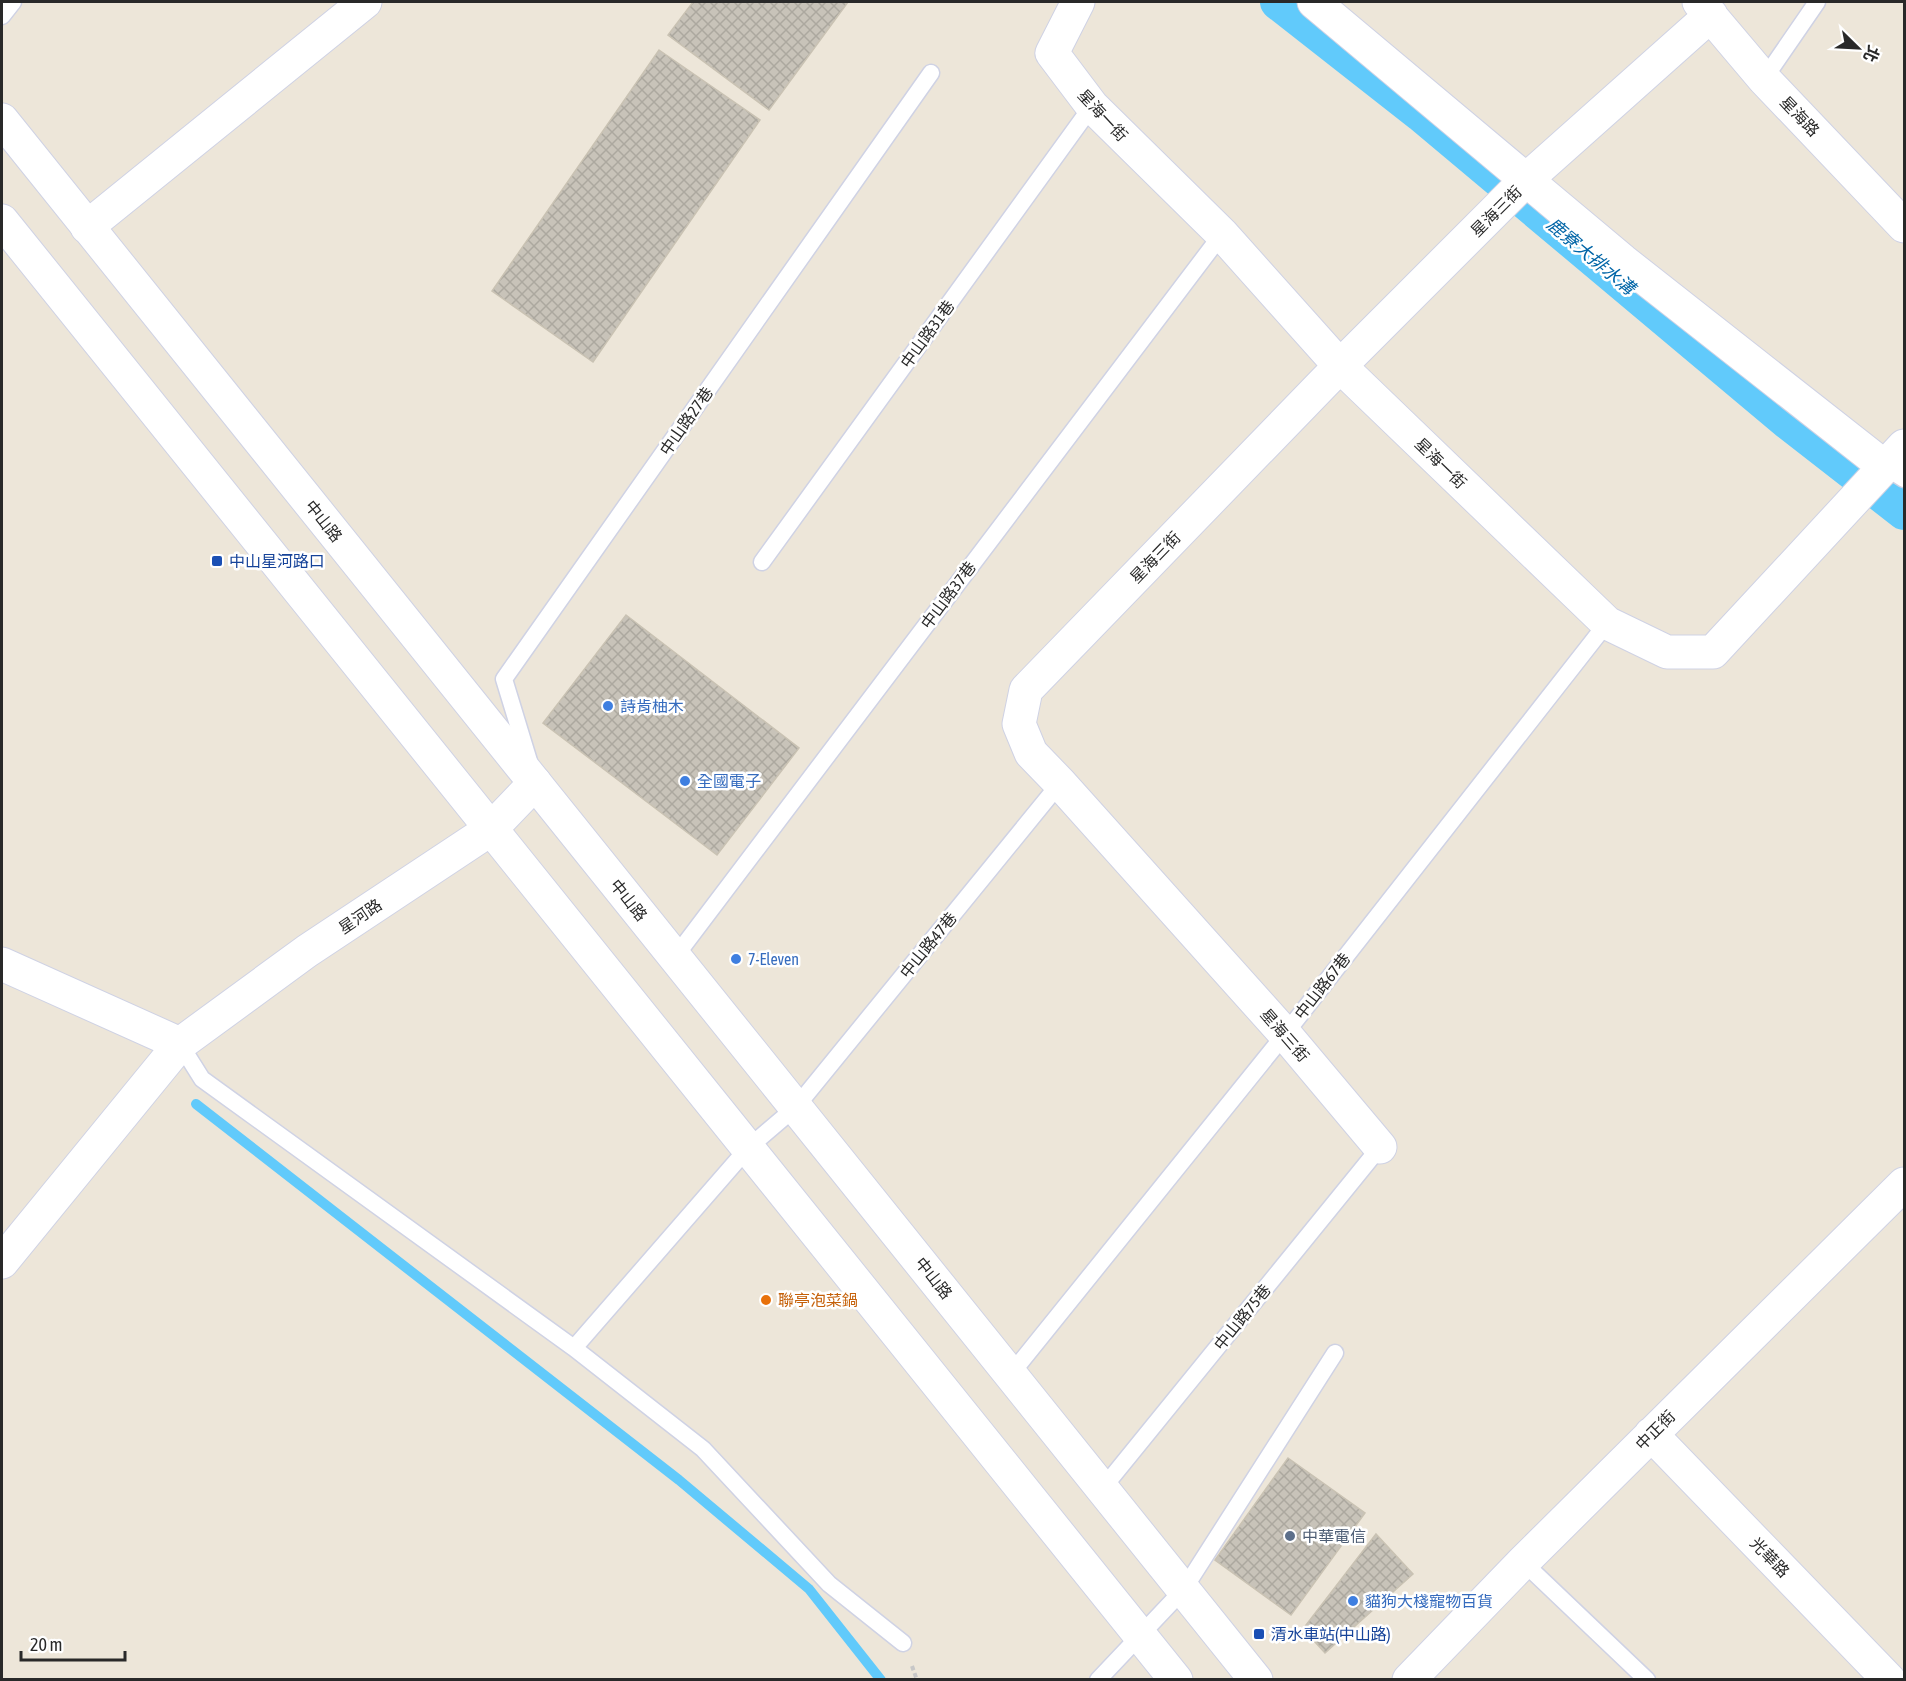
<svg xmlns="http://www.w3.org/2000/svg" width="1906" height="1681" font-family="'Asap Condensed','Noto Sans TC',sans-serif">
<defs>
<pattern id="building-cross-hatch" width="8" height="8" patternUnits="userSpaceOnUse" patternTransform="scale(1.5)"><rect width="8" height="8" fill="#c8c3b9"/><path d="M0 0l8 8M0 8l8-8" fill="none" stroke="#aca89f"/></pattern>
</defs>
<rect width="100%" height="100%" fill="#ede6d9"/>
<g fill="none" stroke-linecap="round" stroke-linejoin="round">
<path stroke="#61cafb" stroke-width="10" d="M 196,1104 L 679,1480 L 809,1589 L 881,1680"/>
<path stroke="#61cafb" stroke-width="36" d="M 1278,2 L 1421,114 L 1787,421 L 1904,512"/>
</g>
<path fill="url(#building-cross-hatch)" stroke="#c9c2b3" stroke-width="1.5" d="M 693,2 L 848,2 L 769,110 L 668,35 Z
M 659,50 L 760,120 L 593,362 L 492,291 Z
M 626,615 L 799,748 L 717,855 L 543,723 Z
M 1288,1458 L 1365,1513 L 1291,1615 L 1215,1560 Z
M 1376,1534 L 1413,1574 L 1325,1653 L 1303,1629 Z"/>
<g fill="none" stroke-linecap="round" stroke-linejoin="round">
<g stroke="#cfd2e4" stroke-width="19">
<path id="service" d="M 2,16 L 13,2
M 1764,79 L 1817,2
M 1885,467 L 1904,479
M 762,562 L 1092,106
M 529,761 L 504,679 L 931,73
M 675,957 L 1222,234
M 180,1044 L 202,1079 L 574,1348 L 748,1148 L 796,1107 L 1060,783
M 574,1348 L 703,1449 L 829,1584 L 903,1643
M 1011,1374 L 1285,1034 L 1607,623
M 1103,1488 L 1380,1147
M 1523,1562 L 1647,1680
M 1098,1680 L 1184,1589 L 1335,1353"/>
</g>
<g stroke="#cfd2e4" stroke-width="35">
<path id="minor" d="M 1078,2 L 1052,53 L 1092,106 L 1222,234 L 1340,366 L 1607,623 L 1667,652 L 1713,652 L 1904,446
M 1314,2 L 1623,261 L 1885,467
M 1699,2 L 1764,79 L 1904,226
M 87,227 L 365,2
M 2,964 L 180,1044
M 1380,1147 L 1285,1034 L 1060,783 L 1031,753 L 1019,724 L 1026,690 L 1340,366 L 1527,179 L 1711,15
M 2,1262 L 180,1044 L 307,951 L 491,829 L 535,783
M 1651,1434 L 1889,1680
M 1409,1680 L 1523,1562 L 1904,1184"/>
</g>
<g stroke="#cfd2e4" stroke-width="35">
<path id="tertiary" d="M 2,120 L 1256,1680
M 2,221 L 1176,1680"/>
</g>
<path stroke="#c7c7c7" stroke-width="4" stroke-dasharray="4.5 3" stroke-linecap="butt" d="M 912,1666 L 917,1680"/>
<use href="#service" stroke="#fff" stroke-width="16"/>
<use href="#minor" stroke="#fff" stroke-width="33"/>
<use href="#tertiary" stroke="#fff" stroke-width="33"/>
</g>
<g fill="#1a4fb4" stroke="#fff" stroke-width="2">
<rect x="211" y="555" width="12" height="12" rx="3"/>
<rect x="1253" y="1628" width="12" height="12" rx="3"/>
</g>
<g fill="#3f7fe0" stroke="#fff" stroke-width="2">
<circle cx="608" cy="706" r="6"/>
<circle cx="685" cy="781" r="6"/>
<circle cx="736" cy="959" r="6"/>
<circle cx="1353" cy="1601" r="6"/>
</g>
<circle fill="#e8710a" stroke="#fff" stroke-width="2" cx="766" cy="1300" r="6"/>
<circle fill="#5c6f8a" stroke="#fff" stroke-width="2" cx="1290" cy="1536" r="6"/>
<g text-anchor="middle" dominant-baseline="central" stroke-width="5" stroke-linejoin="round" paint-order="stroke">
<g font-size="16" fill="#292929" stroke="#fff">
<text transform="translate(1103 115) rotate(47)">星海一街</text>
<text transform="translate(1800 116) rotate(46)">星海路</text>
<text transform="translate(1496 211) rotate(-45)">星海三街</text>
<text transform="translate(927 334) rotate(-54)">中山路31巷</text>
<text transform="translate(686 421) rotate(-55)">中山路27巷</text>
<text transform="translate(1441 463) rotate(44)">星海一街</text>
<text transform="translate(324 521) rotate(51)">中山路</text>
<text transform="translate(1155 557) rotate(-46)">星海三街</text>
<text transform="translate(948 595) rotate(-53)">中山路37巷</text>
<text transform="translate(629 900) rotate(51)">中山路</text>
<text transform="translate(360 916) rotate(-34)">星河路</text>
<text transform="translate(928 945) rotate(-51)">中山路47巷</text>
<text transform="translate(1322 986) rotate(-52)">中山路67巷</text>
<text transform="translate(1285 1035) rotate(49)">星海三街</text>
<text transform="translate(934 1278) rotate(51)">中山路</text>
<text transform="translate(1242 1317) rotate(-51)">中山路75巷</text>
<text transform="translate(1655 1430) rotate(-45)">中正街</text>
<text transform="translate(1770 1557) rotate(46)">光華路</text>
</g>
<g font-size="16" fill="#164399" stroke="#fff" text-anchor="start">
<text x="229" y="561">中山星河路口</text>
<text x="1271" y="1634">清水車站(中山路)</text>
</g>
<g font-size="16" fill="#366cbe" stroke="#fff" text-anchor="start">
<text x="620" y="706">詩肯柚木</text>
<text x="697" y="781">全國電子</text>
<text x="748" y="959">7-Eleven</text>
<text x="1365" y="1601">貓狗大棧寵物百貨</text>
</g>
<g font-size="16" fill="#c56008" stroke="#fff" text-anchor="start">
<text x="778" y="1300">聯亭泡菜鍋</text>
</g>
<g font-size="16" fill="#4e5e75" stroke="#fff" text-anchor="start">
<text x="1302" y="1536">中華電信</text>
</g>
<g font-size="18" font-style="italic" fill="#0065a7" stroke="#fff">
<text transform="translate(1591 256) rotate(40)">鹿寮大排水溝</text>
</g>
</g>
<rect width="1906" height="1681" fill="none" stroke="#292929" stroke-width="6"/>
<g transform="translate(1858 48) rotate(114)" stroke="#ffffff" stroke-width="4.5" paint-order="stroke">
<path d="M0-4.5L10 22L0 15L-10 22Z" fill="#292929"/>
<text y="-9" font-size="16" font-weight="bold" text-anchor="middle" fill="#292929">北</text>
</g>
<path d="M21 1651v9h104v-9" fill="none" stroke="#292929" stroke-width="3"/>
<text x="30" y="1651" font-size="18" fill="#292929" stroke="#ffffff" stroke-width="4.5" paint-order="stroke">20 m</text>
</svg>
